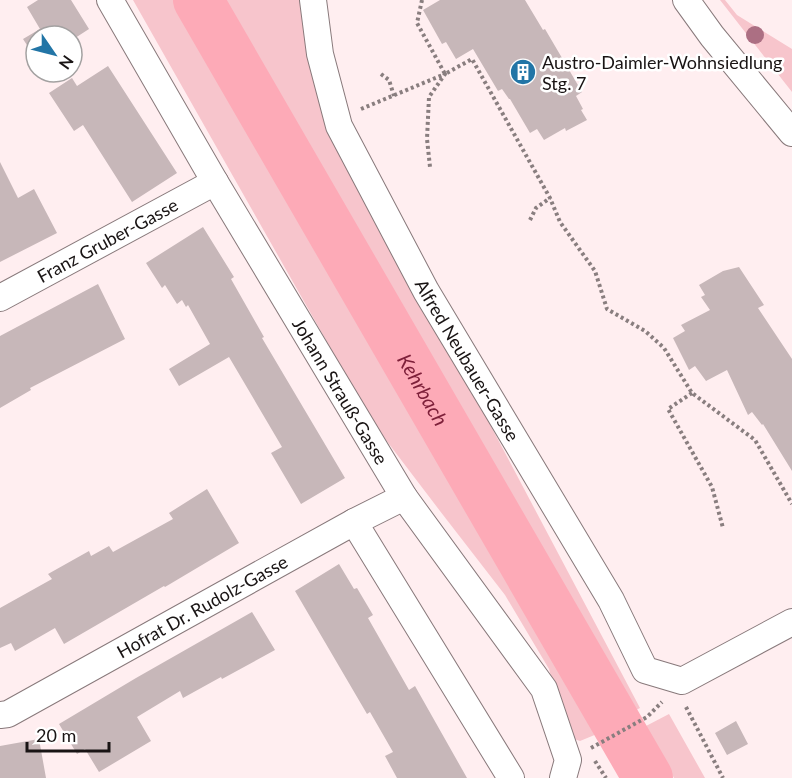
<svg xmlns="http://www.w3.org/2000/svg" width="792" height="778" font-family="Lato,sans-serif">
<rect width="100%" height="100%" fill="#ffeef0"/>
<path fill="#f7c5cc" d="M 133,0 L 176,0 L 597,734 L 580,741 L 568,737 L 549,669 L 505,595 L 440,511 L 373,423 Z
M 217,0 L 305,0 L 332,126 L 640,708 L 622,717 Z
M 720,0 L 725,0 L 737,15 L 792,49 L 792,92 Z
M 669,714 L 705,778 L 674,778 L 646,726 Z"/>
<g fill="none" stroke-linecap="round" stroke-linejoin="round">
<path stroke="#fdaab7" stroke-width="50" id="s1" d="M 198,0 L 648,778"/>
</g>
<path fill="#c7b7b9" d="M 38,0 L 71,0 L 89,29 L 72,40 L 72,36 L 36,36 L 36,59 L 23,39 L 40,29 L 27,7 Z
M 440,0 L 525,0 L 543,30 L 545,29 L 582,92 L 576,96 L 583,109 L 581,110 L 587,120 L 566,131 L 565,128 L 544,140 L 537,129 L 530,133 L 510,99 L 509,99 L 502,89 L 498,91 L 473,49 L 456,59 L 446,42 L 442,44 L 423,10 Z
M 108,66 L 177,173 L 132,202 L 83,125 L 74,131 L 49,93 L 72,78 L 77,86 Z
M 0,162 L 18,198 L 34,189 L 57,233 L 0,262 Z
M 203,227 L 234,277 L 231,279 L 264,337 L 262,338 L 345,478 L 301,504 L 271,453 L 282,447 L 229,357 L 179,386 L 169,369 L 210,344 L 188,305 L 186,307 L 182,300 L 177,304 L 165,285 L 162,288 L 146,263 Z
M 739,267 L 764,305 L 758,308 L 792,359 L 792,471 L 763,424 L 762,425 L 752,412 L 748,415 L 727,370 L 706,381 L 695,366 L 689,370 L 673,338 L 685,331 L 681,325 L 710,310 L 701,297 L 705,295 L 699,285 L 723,271 Z
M 98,284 L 125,339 L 30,388 L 31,390 L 0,408 L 0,336 Z
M 207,489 L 239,543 L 165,587 L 164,586 L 64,644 L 55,628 L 15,651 L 11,643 L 0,648 L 0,608 L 52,579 L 48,574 L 89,551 L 91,556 L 109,546 L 113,552 L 173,519 L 169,513 Z
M 339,564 L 354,589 L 357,588 L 373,615 L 368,618 L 409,690 L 415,686 L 467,778 L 397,778 L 385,756 L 393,752 L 370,712 L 367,714 L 295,591 Z
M 252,612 L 275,650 L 222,679 L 221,677 L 183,698 L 180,691 L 137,717 L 151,741 L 99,772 L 85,749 L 77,754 L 59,724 L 136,678 Z
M 736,721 L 748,744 L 727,755 L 715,733 Z
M 39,739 L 46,778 L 0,778 L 0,746 Z"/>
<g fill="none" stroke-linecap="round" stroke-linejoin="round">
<g stroke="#88797b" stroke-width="28">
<g id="minor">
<path id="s2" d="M 110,0 L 215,182 L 404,497 L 544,689 L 568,760 L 563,778"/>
<path id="s3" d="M 313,0 L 320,54 L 339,126 L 426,291 L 611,600 L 645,670 L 682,681 L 792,622"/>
<path d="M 686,0 L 712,36 L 792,133"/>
<path id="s4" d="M 0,298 L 215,182"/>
<path d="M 354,522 L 511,778"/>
<path id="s5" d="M 0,715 L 8,714 L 354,522 L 404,497"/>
</g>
</g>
<path stroke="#897e7f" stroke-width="4" stroke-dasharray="3 3" stroke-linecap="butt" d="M 422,0 L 417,23 L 445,74 L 472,59 L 550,198 L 560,222 L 595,271 L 607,309 L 645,331 L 664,348 L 692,393 L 755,440 L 792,504
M 381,74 L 389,80 L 394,96
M 361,109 L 445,74 L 429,97 L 427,139 L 430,167
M 530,220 L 536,208 L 550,198
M 692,393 L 668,409 L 712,487 L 723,528
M 686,707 L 723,778
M 591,748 L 647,717 L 662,702
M 595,761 L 606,778"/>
<use href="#minor" stroke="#fff" stroke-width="26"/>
</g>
<circle fill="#ac6f83" cx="755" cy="35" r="9"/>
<defs>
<g id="building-disc" transform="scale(1.35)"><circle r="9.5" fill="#2275a6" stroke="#fff"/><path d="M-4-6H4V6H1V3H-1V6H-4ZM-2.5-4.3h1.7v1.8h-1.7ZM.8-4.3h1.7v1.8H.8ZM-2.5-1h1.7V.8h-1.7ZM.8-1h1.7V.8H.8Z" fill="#fff"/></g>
</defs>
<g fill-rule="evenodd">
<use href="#building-disc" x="523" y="72"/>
</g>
<g text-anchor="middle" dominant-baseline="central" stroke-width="5" stroke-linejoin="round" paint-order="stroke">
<g font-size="18" fill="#191414" stroke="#fff" text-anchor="start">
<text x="542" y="62">Austro-Daimler-Wohnsiedlung<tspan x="542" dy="21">Stg. 7</tspan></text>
</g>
<g font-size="18" fill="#191414" stroke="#fff">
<text stroke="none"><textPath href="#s4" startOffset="122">Franz Gruber-Gasse</textPath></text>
<text stroke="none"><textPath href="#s3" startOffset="396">Alfred Neubauer-Gasse</textPath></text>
<text stroke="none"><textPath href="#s2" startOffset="454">Johann Strauß-Gasse</textPath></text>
<text stroke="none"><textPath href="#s5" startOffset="230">Hofrat Dr. Rudolz-Gasse</textPath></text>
</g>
<g font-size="20" font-style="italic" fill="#7e203a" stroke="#fff">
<text stroke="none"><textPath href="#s1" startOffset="450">Kehrbach</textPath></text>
</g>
</g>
<g transform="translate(54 54) rotate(125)"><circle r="28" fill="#ffffff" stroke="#a3a1a1" stroke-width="1.5"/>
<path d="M0-4.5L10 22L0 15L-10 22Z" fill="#2275a6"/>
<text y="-9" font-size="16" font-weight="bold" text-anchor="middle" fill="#191414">N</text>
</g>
<path d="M27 742v9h82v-9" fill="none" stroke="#191414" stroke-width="3"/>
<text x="36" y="742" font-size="18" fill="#191414" stroke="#ffffff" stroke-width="4.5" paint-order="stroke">20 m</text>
</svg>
